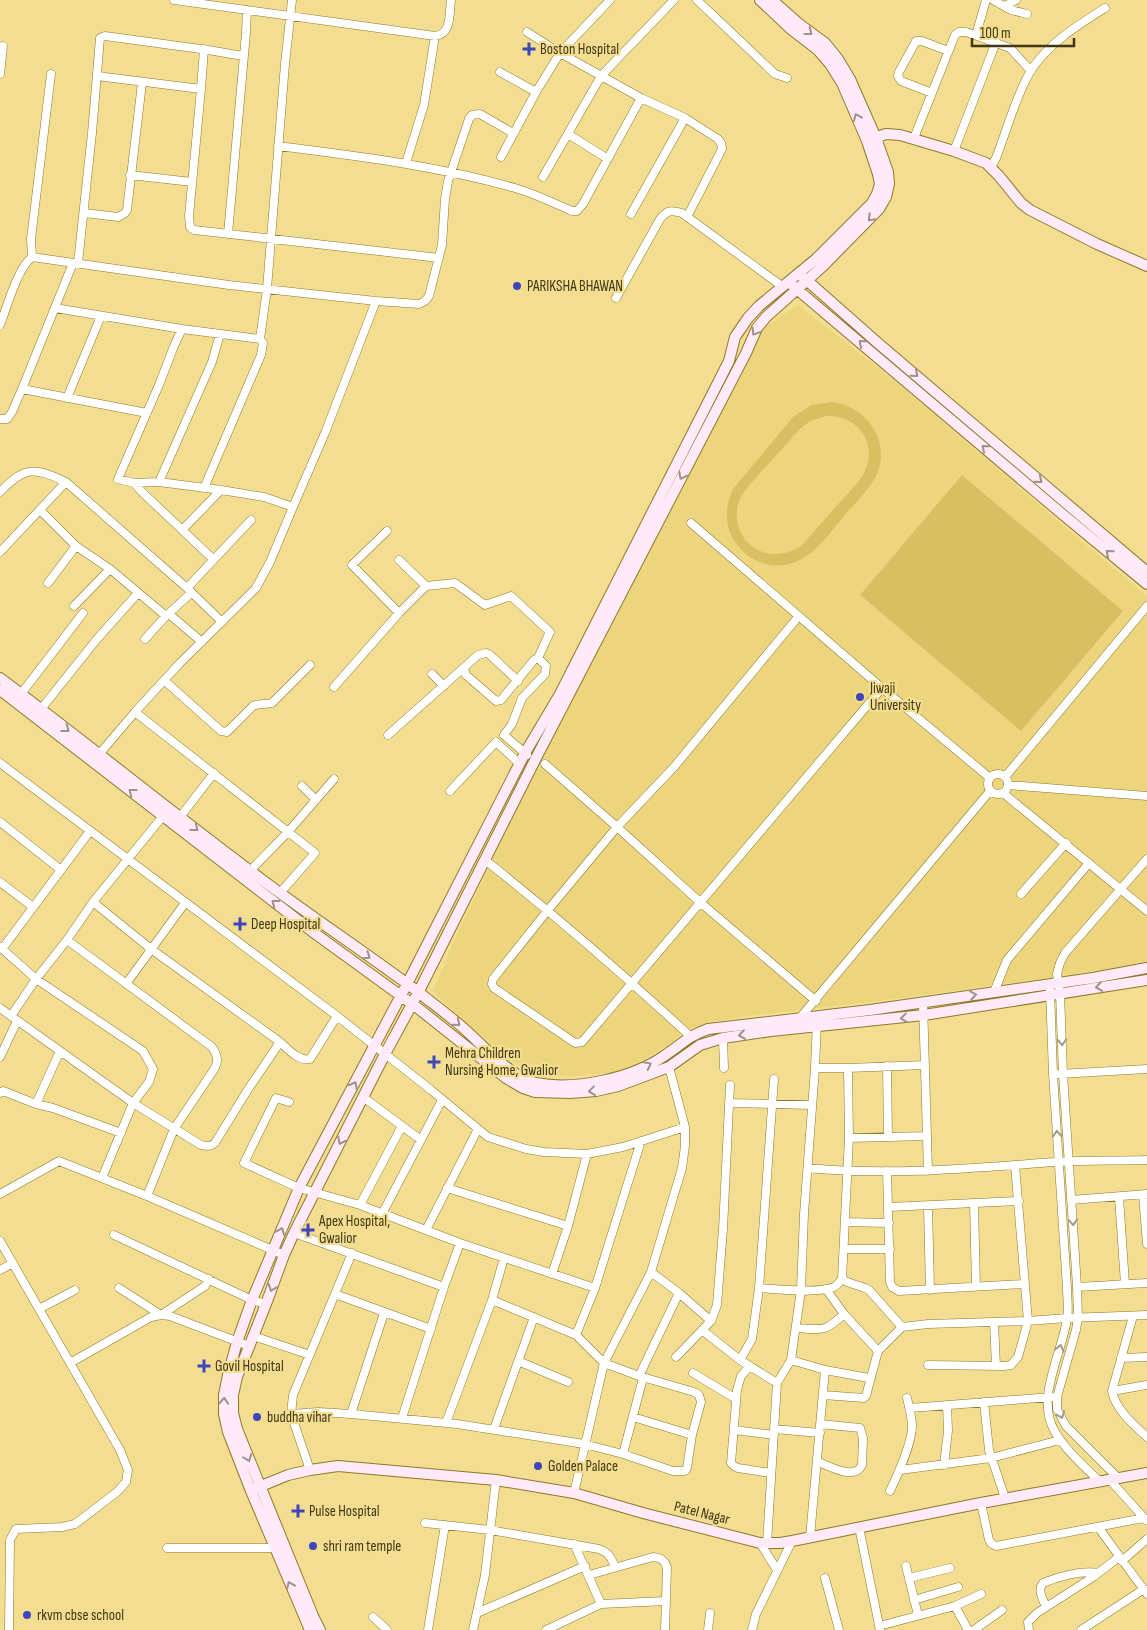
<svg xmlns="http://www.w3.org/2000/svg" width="1147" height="1630" font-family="'Sofia Sans Condensed',sans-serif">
<rect width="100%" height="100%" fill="#f3dd90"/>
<path fill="#edd57e" d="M 798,305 L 897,383 L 1066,528 L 1147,596 L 1147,964 L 887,1000 L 748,1016 L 710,1022 L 689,1029 L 668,1045 L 641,1061 L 610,1073 L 574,1076 L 535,1075 L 506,1056 L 457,1016 L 433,991 L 459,930 L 501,841 L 599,644 L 677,498 L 763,328 Z"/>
<path fill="#d8bf62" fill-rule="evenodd" d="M 832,402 C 866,406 891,440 877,474 C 870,489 855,503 844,516 C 824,540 803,573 766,564 C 755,561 745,555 738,546 C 724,529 724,508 733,489 L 793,417 L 811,405 ZM 826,416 C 864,415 882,453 858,482 L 800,547 C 786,555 771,557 756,549 C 739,539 732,517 740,499 C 745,489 754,480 761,472 C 774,458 787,443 800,429 L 810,421 Z
M 962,475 L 1123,611 L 1021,731 L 860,595 Z"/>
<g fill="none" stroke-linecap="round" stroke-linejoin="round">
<g stroke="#8e792a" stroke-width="9">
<path id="street" d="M 174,0 L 435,36 C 452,34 449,14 451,0
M 697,0 L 775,74 L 787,78
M 993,0 L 1011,10 L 1027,14
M 1005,6 L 1016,0
M 527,32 L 560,53 L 641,98
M 976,35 L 986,0
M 204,49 L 201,89 L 189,216 L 190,227 L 194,230 L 439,258
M 500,72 L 536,92
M 0,74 L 3,46
M 97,76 L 201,89
M 932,93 L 901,81 L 898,76 L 899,72 L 916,41 L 922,41 L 948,51
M 568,134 L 608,159
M 914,138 L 955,35 L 959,32 L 966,32 L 1010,48 L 1031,71
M 278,146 C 358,156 438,166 515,188 C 535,194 554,203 572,211 L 577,211 L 583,204 L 641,98 L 685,118
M 954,151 L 996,42
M 501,157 L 536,92 L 560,53 L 610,0
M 406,163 L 424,105 L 435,36
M 991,167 L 996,158 C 1007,130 1015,98 1030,72 C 1047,44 1078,25 1105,8
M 130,175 L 192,182
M 543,177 L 601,76 L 674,0
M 84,213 L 118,217 L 125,213 L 127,210 L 142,83
M 631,214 L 685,118 L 718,139 L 721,143 L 722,149 L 687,217
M 228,234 L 246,33 L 247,10
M 32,257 L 31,239 L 51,74
M 78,263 L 92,133 L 100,38 L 105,36 L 208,50 L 243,56
M 616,298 L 660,219 C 667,210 671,210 682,213 L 783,287
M 55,308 L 182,329 L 260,339 L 263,343 L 261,355 L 204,488
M 0,325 C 7,307 17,269 32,257 L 229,285 L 376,301 L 419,304 L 425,301 L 429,296 L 442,245 L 445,199 L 448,181 L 469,119 L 472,115 L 480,114 L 513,133
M 260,339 L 267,289 L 285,64 L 292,0
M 22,389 L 147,413
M 67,398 L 101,316
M 0,419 L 7,419 L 12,412 L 22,389 L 73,263
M 159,482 L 212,362 L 220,334
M 134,483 L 143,493 L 213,559
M 0,492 C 25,466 34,467 66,482
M 293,507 L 325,433 L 376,301
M 40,510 L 76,546 L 110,569 L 166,616
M 691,523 L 882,688 L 990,778
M 182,530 L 221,490
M 387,531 L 352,565 L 399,613
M 0,552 L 66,482 L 187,588
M 48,583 L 76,546
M 426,586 L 455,583 L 485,605 L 511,596 L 550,632 L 538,658
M 74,606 L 110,569
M 169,614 L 202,642
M 798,617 L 674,767 L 617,827 L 548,910 L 493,979 L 492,984 L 494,988 L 575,1043 L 582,1042 L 882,688
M 222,622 L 187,588 L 251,520
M 145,639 L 166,616 L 191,593
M 464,669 L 466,675 L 496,701 L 501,700 L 534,660 L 538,658 L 546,666 L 545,674 L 522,698 L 512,724 L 504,735 L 527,755
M 432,674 L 444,686
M 165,681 L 221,731 L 227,732 L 253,706 C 259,703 265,705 272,703 L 310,665
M 334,687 L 399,613 L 426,586 L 399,560
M 21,694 L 83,613
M 41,709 L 97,639 L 138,593
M 135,712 L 315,853 L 280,893
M 388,735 L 478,655 L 486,653 L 489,654 L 518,681
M 96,758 L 135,712 L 180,663 L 256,588 L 270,562 L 293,507 L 264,497 L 221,490 L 159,482 L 134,483 L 118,479 L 159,385 L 174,346 L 182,329
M 0,763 L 337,1016 L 431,1090 L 488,1137 L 526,1149 L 544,1152 L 587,1154 L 623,1147 L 685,1127
M 545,764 L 617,827 L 701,903 L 816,1001
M988 784a10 10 0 1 1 20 0a10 10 0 1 1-20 0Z
M 1005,777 L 1147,606
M 1008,785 L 1147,796
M 302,786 L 316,800
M 450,791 L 496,742 L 520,764
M 1003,793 L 1147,911
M 163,816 L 93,902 L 67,940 L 36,979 L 11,1016 L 133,1103 L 201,1145 C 207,1146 210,1147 215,1143 L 247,1091 L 280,1042
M 177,821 L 214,773
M 0,822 L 61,870
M 485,860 C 556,916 624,975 690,1036
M 247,874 L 288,832 L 334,779
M 0,882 L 33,907
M 1021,894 L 1066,843
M 93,902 L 151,949 L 280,1042 C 288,1049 299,1062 310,1059 L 337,1016
M 67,940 L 212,1047 C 218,1056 219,1062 213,1071 L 174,1129 L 147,1196
M 0,947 L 36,979 L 143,1051 L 153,1069 L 149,1082 L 133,1103 L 102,1178
M 2,949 L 90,831
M 126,984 L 185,903
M 1050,990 L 1053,1074 L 1067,1288 C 1067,1298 1069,1309 1067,1319 C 1062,1353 1036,1397 1054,1430 C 1065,1450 1084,1466 1100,1482
M 994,992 L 1007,960 L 1089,863
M 923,1002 L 928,1171
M 0,1008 L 11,1016
M 799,1019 L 990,791
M 723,1038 L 724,1068
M 60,1051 L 36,1104 L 53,1108 L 121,1133
M 0,1057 L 17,1021
M 887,1066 L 888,1137
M 815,1068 L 848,1068 L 925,1065
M 1059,1074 L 1147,1069
M 0,1093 L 3,1091 L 36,1104
M 363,1097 L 421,1140
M 289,1102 L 276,1098 L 244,1163 L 299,1188 L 360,1205 L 460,1243 L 595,1288
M 729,1103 L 812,1105
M 849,1138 L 927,1136
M 808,1168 C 890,1176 973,1168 1055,1162 C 1086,1160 1117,1161 1147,1160
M 887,1171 L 890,1282 L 892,1287 L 899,1291 L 1024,1284
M 447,1188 L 568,1226
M 0,1194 L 59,1161 L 147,1196 L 284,1255
M 1143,1195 L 1147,1244
M 1119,1197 L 1125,1284
M 1071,1200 L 1147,1194
M 974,1203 L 976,1287
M 360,1205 L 402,1126
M 928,1206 L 930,1290
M 889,1207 L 1019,1201
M 382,1214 L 442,1100
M 845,1222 L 889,1223
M 426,1230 L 478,1129
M 294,1233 L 444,1287
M 114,1235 L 252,1300 L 266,1304
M 0,1241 L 120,1450 L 128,1470 L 126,1482 L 117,1492 L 75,1524 L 62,1527 L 16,1529 L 10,1540 L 9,1630
M 844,1249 L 890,1249
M 0,1270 L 13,1263
M 651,1272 L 679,1293 L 711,1321
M 552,1274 L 568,1226 L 587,1154
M 842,1279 C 852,1286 859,1284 869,1290 L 902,1327
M 1077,1287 L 1147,1283
M 119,1288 L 161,1315 L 205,1286 L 209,1279
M 759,1288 C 776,1289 819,1294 834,1287 C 837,1286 839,1282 842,1279 L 849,1138 L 848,1068
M 826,1289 L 844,1314 L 878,1351
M 335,1294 L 431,1329
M 39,1309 L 75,1290
M 1133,1316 L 1112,1391 C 1115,1409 1134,1425 1147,1437
M 994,1322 L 996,1366
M 797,1328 C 823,1330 825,1332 844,1314
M 702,1330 L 740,1360 L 777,1383
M 576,1335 L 595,1288 L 641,1141
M 253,1336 L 310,1355
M 676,1357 L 711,1321 L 717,1305 L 723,1229 L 730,1085
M 1121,1358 L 1147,1357
M 740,1360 L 752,1339 L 759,1288 L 774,1079
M 791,1360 L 825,1370 L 869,1378
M 518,1361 L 568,1382
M 70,1363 L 151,1317 L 161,1315 L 170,1316 L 249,1346
M 928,1365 L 1004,1366 L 1011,1365 L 1018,1357 L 1028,1321 L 1015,1165
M 750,1366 L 741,1376 L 737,1390 L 731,1463 L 734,1466 L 738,1468 L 771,1473
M 693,1373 L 736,1399
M 639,1376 L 679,1293
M 1112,1391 L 1147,1385
M 823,1395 L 864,1398 L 866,1396 L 878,1351 L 902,1327 L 928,1324 L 1028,1321 L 1067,1318 L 1147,1315
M 984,1402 L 989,1450 L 1005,1498
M 910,1408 L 1052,1397
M 291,1414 L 293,1395 L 352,1253
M 351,1414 L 384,1313
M 633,1417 L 692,1435
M 402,1418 L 444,1287 L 460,1243
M 446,1423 L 492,1300
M 494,1429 L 534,1317
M 774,1429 L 820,1433
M 734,1430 L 774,1435
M 623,1454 L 643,1378
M 817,1461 C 828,1466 855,1481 862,1465 L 863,1438 L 860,1428 L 820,1424
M 944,1465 L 948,1431 L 947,1405
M 310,1470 L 291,1414 L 318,1412 L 351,1414 L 457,1424 L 584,1444 L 623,1454 L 673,1471 L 685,1471 L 687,1468 L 692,1435 L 701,1402 L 699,1395 L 694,1392 L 639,1376 L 604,1363 L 576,1335 L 492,1300 L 504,1258
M 900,1470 L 991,1458 L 1060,1440
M 1118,1478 L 1066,1426 L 1057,1409 L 1057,1397 L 1076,1330 L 1078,1317 L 1077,1287 L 1063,1074 L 1060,993 L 1057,974 L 1060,963 L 1065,953 L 1147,859
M 1110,1480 L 1146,1520
M 890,1491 C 898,1474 912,1444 912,1426 C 912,1417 909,1407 907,1398
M 574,1493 L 604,1363 L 651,1272 L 682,1168 L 685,1146 L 685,1127 L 669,1067
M 981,1503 L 989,1540 L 992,1544 L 996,1546 L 1144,1518
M 425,1523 L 490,1530 L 599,1549 C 609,1553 611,1557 615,1567
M 859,1527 L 880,1630
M 1098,1527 L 1147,1594
M 810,1537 L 825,1370
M 760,1543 L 777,1570
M 767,1543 L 777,1383 L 791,1360 L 801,1290 L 804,1214 L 815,1068 L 817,1021
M 574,1544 L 601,1604
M 167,1548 L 275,1548
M 1122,1561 L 1147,1539
M 906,1566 L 918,1615
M 589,1575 L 653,1557 C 661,1558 665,1560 667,1568 L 665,1630
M 825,1578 L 839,1630
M 909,1578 L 950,1568
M 914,1600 L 958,1587
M 955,1606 L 968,1630
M 1046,1607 C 1043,1599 1037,1590 1043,1583 C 1057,1577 1082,1570 1098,1573
M 477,1613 L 585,1566
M 373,1617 L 387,1630
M 879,1626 L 955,1606 L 981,1594
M 428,1630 L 445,1525
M 473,1630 L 485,1575 L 496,1480
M 546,1630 L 601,1604 L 666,1601
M 708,1630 L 710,1613
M 752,1630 L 756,1614 L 792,1541
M 974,1630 L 1002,1610
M 1029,1630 L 1028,1622 L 1037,1613 L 1093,1577 L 1119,1557
M 1081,1630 L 1144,1589"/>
</g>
<g stroke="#8e792a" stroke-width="12">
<path id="secondary" d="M 869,140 L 886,134 L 900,135 L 954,151 L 986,163 L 999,176 L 1021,203 L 1030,210 L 1097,244 L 1147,266
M 802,276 L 879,344 L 1147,572
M 792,285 L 1061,513 L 1147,584
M 0,678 C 84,741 165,807 249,870 C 304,912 362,950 417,991 C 432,1003 447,1014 461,1026 C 481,1043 510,1077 536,1083 C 575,1091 632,1078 664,1056 C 681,1045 688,1036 708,1029 L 870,1010 L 1093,978 L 1147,968
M 0,690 L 317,935 L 419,1009 L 506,1078 L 523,1088 L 535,1092 L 570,1093 L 596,1091 L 618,1086 L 669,1067 L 700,1045 L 723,1038 L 771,1031 L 924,1015 L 1147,980
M 254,1489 L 288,1475 L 310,1470 L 338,1466 L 496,1480 L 574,1493 L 643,1513 L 760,1543 L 780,1543 L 792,1541 L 981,1503 L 1147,1473
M 310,1630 L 251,1491 L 228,1432 L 224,1414 L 224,1395 L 228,1375 L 237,1342 L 252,1300 L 299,1188 L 407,984 L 525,753 L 560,694 L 729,361 L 735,337 L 748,318 L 759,306 L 816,259 L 872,203 L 877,194 L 880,184 L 878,174 L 867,141 L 842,83 L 830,64 L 818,50 L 792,30 L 760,0
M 320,1630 L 313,1616 L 237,1429 L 233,1413 L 233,1395 L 237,1377 L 266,1304 L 284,1255 L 294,1233 L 385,1054 L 418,993 L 535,760 L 746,353 L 757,328 L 766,317 L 823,266 L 879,209 L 886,197 L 889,184 L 888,172 L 876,138 L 850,79 L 838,59 L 825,43 L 798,23 L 772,0"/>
</g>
<use href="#street" stroke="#fff" stroke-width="8"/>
<use href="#secondary" stroke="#ffeafa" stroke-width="10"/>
</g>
<defs><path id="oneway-chevron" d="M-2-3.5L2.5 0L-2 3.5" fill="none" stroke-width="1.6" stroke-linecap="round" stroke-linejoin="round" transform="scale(1.25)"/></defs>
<g stroke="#9f9088">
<use href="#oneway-chevron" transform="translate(809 32) rotate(37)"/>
<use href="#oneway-chevron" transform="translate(857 117) rotate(-113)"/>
<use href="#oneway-chevron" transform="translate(871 218) rotate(135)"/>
<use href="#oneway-chevron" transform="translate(755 332) rotate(121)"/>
<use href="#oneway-chevron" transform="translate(862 343) rotate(-140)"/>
<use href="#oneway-chevron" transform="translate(915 374) rotate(41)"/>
<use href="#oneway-chevron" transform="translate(985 448) rotate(-139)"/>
<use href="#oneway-chevron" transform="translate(682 476) rotate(117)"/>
<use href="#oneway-chevron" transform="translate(1039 480) rotate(40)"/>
<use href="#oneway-chevron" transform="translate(1109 553) rotate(-140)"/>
<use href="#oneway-chevron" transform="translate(66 729) rotate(38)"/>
<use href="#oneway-chevron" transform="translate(132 792) rotate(-142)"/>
<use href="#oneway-chevron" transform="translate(195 828) rotate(38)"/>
<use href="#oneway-chevron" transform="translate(275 903) rotate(-142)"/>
<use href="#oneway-chevron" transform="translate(367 956) rotate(35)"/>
<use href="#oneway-chevron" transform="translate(1099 987) rotate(171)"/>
<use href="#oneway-chevron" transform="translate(973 995) rotate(-8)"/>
<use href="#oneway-chevron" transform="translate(904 1018) rotate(173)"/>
<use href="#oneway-chevron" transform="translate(457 1023) rotate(39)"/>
<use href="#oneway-chevron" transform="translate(742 1035) rotate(172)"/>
<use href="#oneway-chevron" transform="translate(648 1065) rotate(-26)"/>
<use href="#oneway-chevron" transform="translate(354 1085) rotate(-63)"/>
<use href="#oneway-chevron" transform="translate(592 1091) rotate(173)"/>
<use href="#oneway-chevron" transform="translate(341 1141) rotate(117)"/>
<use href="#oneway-chevron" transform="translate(281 1231) rotate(-68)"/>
<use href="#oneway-chevron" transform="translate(272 1288) rotate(110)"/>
<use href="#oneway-chevron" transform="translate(224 1401) rotate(-87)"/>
<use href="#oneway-chevron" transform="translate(248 1458) rotate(69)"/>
<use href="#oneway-chevron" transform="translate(290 1585) rotate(-113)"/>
</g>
<g stroke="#9f9b8a">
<use href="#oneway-chevron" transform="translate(1062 1042) rotate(87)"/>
<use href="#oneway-chevron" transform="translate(1057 1134) rotate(-93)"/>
<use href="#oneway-chevron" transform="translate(1073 1222) rotate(86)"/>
<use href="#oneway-chevron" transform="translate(1060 1348) rotate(-76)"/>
<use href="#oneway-chevron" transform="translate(1061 1415) rotate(66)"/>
</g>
<g fill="#3f45ba" stroke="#f3dd90" stroke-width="2">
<path d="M526.5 41.5h5v5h5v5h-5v5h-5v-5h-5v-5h5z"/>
<circle cx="517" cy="286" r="5"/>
<circle cx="860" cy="697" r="5"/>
<path d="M237.5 916.5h5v5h5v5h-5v5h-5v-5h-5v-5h5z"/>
<path d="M431.5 1054.5h5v5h5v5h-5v5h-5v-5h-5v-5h5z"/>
<path d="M305.5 1222.5h5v5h5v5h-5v5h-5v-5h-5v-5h5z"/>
<path d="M201.5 1358.5h5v5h5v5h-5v5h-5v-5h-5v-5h5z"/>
<circle cx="257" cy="1417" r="5"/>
<circle cx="538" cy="1466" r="5"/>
<path d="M295.5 1503.5h5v5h5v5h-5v5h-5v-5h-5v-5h5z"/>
<circle cx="313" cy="1546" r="5"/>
<circle cx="27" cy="1615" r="5"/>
</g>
<g text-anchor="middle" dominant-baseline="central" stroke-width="4.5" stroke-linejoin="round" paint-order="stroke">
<g font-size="15" fill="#3f3716" stroke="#f3dd90" text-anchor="start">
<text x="540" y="49">Boston Hospital</text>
<text x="527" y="286">PARIKSHA BHAWAN</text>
<text x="870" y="688">Jiwaji<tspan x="870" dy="17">University</tspan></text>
<text x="251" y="924">Deep Hospital</text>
<text x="445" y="1053">Mehra Children<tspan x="445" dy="17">Nursing Home, Gwalior</tspan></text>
<text x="319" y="1221">Apex Hospital,<tspan x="319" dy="17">Gwalior</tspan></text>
<text x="215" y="1366">Govil Hospital</text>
<text x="267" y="1417">buddha vihar</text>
<text x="548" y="1466">Golden Palace</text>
<text x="309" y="1511">Pulse Hospital</text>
<text x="323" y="1546">shri ram temple</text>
<text x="37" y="1615">rkvm cbse school</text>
</g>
<g font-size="15" fill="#3f3716" stroke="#f3dd90">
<text transform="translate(702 1513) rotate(14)">Patel Nagar</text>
</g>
</g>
<path d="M972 38v8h102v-8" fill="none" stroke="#3f3716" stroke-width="2.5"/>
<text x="980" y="38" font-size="15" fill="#3f3716" stroke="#f3dd90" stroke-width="4" paint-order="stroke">100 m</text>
</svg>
